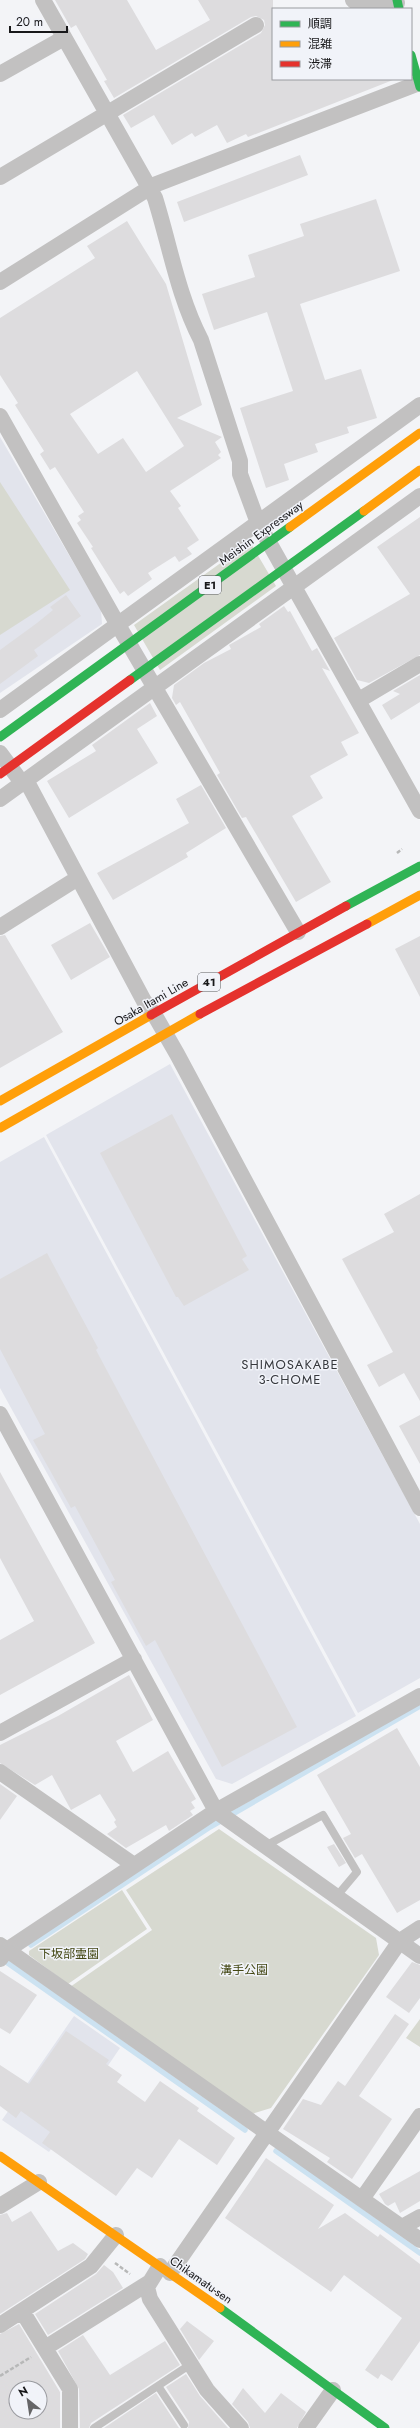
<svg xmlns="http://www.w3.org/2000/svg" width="420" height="2428" font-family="Jost,'Noto Sans JP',sans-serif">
<rect width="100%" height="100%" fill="#f3f4f7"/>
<path fill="#e2e4ec" d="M 0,437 L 101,610 L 102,624 L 0,693 Z
M 170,1064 L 420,1524 L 420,1678 L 358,1713 L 46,1135 Z
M 44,1137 L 356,1716 L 232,1784 L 216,1779 L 0,1388 L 0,1162 Z
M 74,2016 L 120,2048 L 49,2152 L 2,2120 Z"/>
<path fill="#d7d9d0" d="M 0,482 L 70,590 L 0,635 Z
M 250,542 L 276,586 L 160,670 L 134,625 Z
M 219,1829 L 376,1938 L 379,1955 L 271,2108 L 252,2114 L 70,1987 L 152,1930 L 126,1890 Z
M 122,1890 L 147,1929 L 68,1984 L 29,1955 L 29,1951 Z
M 420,2019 L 420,2047 L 406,2038 Z"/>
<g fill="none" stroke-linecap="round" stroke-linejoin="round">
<path stroke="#cce2f1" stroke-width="5.5" d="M 31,1945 L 210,1827 L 420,1706
M 2,1959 L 245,2130
M 276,2151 L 420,2253"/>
</g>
<path fill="#dddcde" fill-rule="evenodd" d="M 55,0 L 127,0 L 156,50 L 210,20 L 198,0 L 273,0 L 273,79 L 393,80 L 248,137 L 246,134 L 227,143 L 217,125 L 195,137 L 192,133 L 172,145 L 154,115 L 131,128 L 123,115 L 261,33 L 265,25 L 264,20 L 256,16 L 251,17 L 114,98 L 104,81 L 107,80 L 76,25 L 71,28 Z
M 300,155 L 308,175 L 184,222 L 177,202 Z
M 376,199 L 400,271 L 300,304 L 325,380 L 361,369 L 377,418 L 347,427 L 349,433 L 315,444 L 318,452 L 284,464 L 289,480 L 266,488 L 240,408 L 293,391 L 267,312 L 214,330 L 202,294 L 255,277 L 248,255 L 304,236 L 300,224 Z
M 127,221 L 166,284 L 202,405 L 177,418 L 222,437 L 215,442 L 221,452 L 218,455 L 221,458 L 170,491 L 181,506 L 178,508 L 199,540 L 187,548 L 192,554 L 179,562 L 175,556 L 148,573 L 152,579 L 128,596 L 124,591 L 120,594 L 91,548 L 93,547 L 77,523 L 81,520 L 78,516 L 84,512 L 55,467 L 50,470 L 40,454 L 44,451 L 15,405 L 18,403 L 0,375 L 0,318 L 95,258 L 87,246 ZM 137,371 L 184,446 L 146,472 L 123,438 L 98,454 L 70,414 Z
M 420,517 L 420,655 L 369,683 L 357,680 L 334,638 L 410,594 L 377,547 Z
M 66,595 L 81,616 L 34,650 L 38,656 L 0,684 L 0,650 L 37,623 L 53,610 L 50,607 Z
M 284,606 L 288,612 L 290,611 L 312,651 L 317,648 L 330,671 L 322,668 L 359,733 L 341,742 L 348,755 L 310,776 L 323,798 L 292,816 L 331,882 L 296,902 L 246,817 L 242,818 L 217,775 L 220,773 L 180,702 L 176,705 L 172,698 L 174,685 L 204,663 L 231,649 L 229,645 L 261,627 L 259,624 Z
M 420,675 L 420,702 L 391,720 L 382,705 L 400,694 L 393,691 Z
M 150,703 L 157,716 L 137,729 L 158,763 L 69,818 L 47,781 L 96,751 L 92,745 Z
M 201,785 L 226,828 L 186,853 L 188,857 L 113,900 L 97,873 L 189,823 L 176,799 Z
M 90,923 L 110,957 L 71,980 L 51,945 Z
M 5,935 L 63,1032 L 0,1068 L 0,936 Z
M 420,936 L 420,997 L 395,949 Z
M 172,1114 L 247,1256 L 242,1259 L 249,1270 L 184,1306 L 178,1297 L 176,1297 L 100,1153 Z
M 420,1194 L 420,1401 L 404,1373 L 379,1387 L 367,1365 L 393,1352 L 342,1259 L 394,1232 L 384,1214 Z
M 47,1253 L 98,1348 L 96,1350 L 297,1727 L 222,1767 L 155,1640 L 146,1646 L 111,1582 L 115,1580 L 75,1506 L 71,1508 L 33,1440 L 45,1434 L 0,1349 L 0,1279 Z
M 420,1415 L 420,1464 L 399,1426 Z
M 0,1472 L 95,1643 L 0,1695 L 0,1640 L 34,1621 L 0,1558 Z
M 129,1675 L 153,1720 L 116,1741 L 133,1772 L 168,1751 L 196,1799 L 191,1802 L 195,1808 L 190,1811 L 193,1815 L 169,1831 L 166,1825 L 126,1848 L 107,1834 L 117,1827 L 114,1822 L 116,1820 L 100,1794 L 71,1810 L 52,1775 L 35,1785 L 0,1763 L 0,1745 L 58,1716 Z
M 397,1728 L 420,1767 L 420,1900 L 397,1913 L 362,1854 L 355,1858 L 343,1838 L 351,1834 L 317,1775 Z
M 0,1784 L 17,1796 L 0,1820 Z
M 334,1844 L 346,1863 L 339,1867 L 327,1847 Z
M 412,1962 L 420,1965 L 420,1998 L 409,2013 L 386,1997 Z
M 0,1971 L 37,1995 L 10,2034 L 0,2028 Z
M 395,2014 L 409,2024 L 359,2096 L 392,2119 L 352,2179 L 327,2162 L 330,2158 L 283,2129 L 303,2099 L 321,2105 L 338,2081 L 345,2086 Z
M 66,2031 L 109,2060 L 106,2064 L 122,2075 L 117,2082 L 145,2102 L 160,2081 L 199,2108 L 197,2111 L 235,2138 L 217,2165 L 179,2139 L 152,2178 L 137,2168 L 116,2196 L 42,2143 L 50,2132 L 21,2111 L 16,2118 L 0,2106 L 0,2065 L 29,2084 Z
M 266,2158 L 334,2205 L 318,2229 L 345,2213 L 378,2237 L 380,2234 L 420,2264 L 420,2341 L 392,2381 L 381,2374 L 378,2379 L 365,2370 L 402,2318 L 344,2275 L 331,2292 L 225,2218 Z
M 420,2171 L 420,2201 L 400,2213 L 395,2202 L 388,2206 L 385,2204 L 379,2194 Z
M 31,2211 L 58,2251 L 73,2243 L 88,2254 L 85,2259 L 0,2314 L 0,2215 L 7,2213 L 12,2222 Z
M 104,2265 L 113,2272 L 123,2288 L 48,2335 L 35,2314 L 96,2274 Z
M 187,2321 L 214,2341 L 199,2360 L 180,2329 Z
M 19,2324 L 60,2392 L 60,2428 L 0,2428 L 0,2334 ZM 16,2388 L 40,2388 L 40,2412 L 16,2412 Z
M 83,2335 L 110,2375 L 165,2341 L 180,2365 L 91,2423 L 89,2428 L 80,2428 L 79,2389 L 58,2351 Z
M 186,2374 L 200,2396 L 228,2428 L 188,2428 L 189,2422 L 166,2387 Z
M 243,2388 L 265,2413 L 281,2393 L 306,2412 L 297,2428 L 250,2428 L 248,2422 L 232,2404 Z
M 156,2393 L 179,2428 L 104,2428 Z"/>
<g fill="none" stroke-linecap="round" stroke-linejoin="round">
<path stroke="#b7b8b8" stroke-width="2.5" stroke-dasharray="4 2" stroke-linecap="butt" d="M 397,853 L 402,849
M 115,2263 L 130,2274
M 0,2376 L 31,2357"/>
<path stroke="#c2c1c1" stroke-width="8" d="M 265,1846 L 323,1815 L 357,1872 L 336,1897
M 158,2386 L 184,2425
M 94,2428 L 191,2364"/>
<path stroke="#c2c1c1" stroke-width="16" d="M 43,0 L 155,198 C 170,246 178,296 201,340 L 240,461 L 240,474 L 258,523 L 420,811
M 353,0 L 357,3 L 397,3
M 0,74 L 64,38
M 0,177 L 256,25
M 0,282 L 154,185 L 419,83
M 0,416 L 118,625 L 298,932
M 359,700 L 420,664
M 0,710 L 420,405
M 0,753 L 17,776
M 26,780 L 144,1001 L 154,1014 L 177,1054 L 420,1508
M 0,799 L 420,496
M 0,927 L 78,878
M 0,1414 L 216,1811 L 420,1956
M 0,1733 L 134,1659
M 0,1772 L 134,1865
M 0,1945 L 420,2240
M 0,1959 L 7,1950 L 216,1811 L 420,1696
M 362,2199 L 420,2116
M 0,2206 L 39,2182
M 402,2227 L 420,2217
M 160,2266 L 147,2287 L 150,2299 L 207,2390 L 241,2428
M 170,2273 L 400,1941 L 420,1928
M 22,2311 L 70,2389 L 70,2428
M 0,2325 L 91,2266 L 116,2235
M 45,2348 L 150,2282
M 306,2428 L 333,2390"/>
<path stroke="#30b455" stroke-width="9" d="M 397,0 L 399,9
M 411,55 L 420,87
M 346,906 L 420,866
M 220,2308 L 385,2428"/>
<path stroke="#ff9f0a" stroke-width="9" d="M 367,924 L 420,895
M 0,1101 L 151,1015
M 0,1128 L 200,1014
M 0,2156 L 220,2308"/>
<path stroke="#e5322d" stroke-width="9" d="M 200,1014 L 367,924
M 151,1015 L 346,906"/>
<path stroke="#30b455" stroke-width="9" d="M 130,680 L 364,511
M 0,737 L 290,527"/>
<path stroke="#ff9f0a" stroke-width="9" d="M 364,511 L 420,470
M 290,527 L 420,433"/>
<path stroke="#e5322d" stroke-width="9" d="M 0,774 L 130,680"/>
</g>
<g text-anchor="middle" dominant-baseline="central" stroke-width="3" stroke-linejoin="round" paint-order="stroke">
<g fill="#f1f3f9" stroke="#595a5d" stroke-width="1">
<rect x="199" y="576" width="22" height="18" rx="3"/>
<rect x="198" y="973" width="22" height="18" rx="3"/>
</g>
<g font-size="11" font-weight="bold" fill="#18181a">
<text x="210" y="585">E1</text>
<text x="209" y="982">41</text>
</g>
<g font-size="12" fill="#18181a" stroke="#f1f3f9">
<text transform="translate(261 533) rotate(-36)">Meishin Expressway</text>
<text transform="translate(151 1002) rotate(-30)">Osaka Itami Line</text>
<text transform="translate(201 2280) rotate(35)">Chikamatu-sen</text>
</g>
<g font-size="12" fill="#444814" stroke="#f1f3f9">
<text x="69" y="1954">下坂部霊園</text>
<text x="244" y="1970">溝手公園</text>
</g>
<g font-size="13" letter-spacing="1" fill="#36383d" stroke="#f1f3f9">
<text x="290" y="1364">SHIMOSAKABE<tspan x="290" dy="15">3-CHOME</tspan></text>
</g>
</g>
<rect x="272" y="8" width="140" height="72" fill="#f1f3f9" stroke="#9a9ba0"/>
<rect x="280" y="21" width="20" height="6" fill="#30b455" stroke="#9a9ba0"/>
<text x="308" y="28" font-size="12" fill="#18181a">順調</text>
<rect x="280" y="41" width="20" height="6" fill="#ff9f0a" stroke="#9a9ba0"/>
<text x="308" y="48" font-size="12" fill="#18181a">混雑</text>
<rect x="280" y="61" width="20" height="6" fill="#e5322d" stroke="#9a9ba0"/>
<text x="308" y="68" font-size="12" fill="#18181a">渋滞</text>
<g transform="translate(28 2400) rotate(330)"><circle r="19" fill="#f1f3f9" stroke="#9a9ba0"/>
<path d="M0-3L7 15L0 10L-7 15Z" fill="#656567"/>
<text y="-6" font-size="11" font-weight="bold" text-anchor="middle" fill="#18181a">N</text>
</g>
<path d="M10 26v6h57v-6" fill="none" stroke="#18181a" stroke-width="2"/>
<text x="16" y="26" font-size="12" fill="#18181a" stroke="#f1f3f9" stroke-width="3" paint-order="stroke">20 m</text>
</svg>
